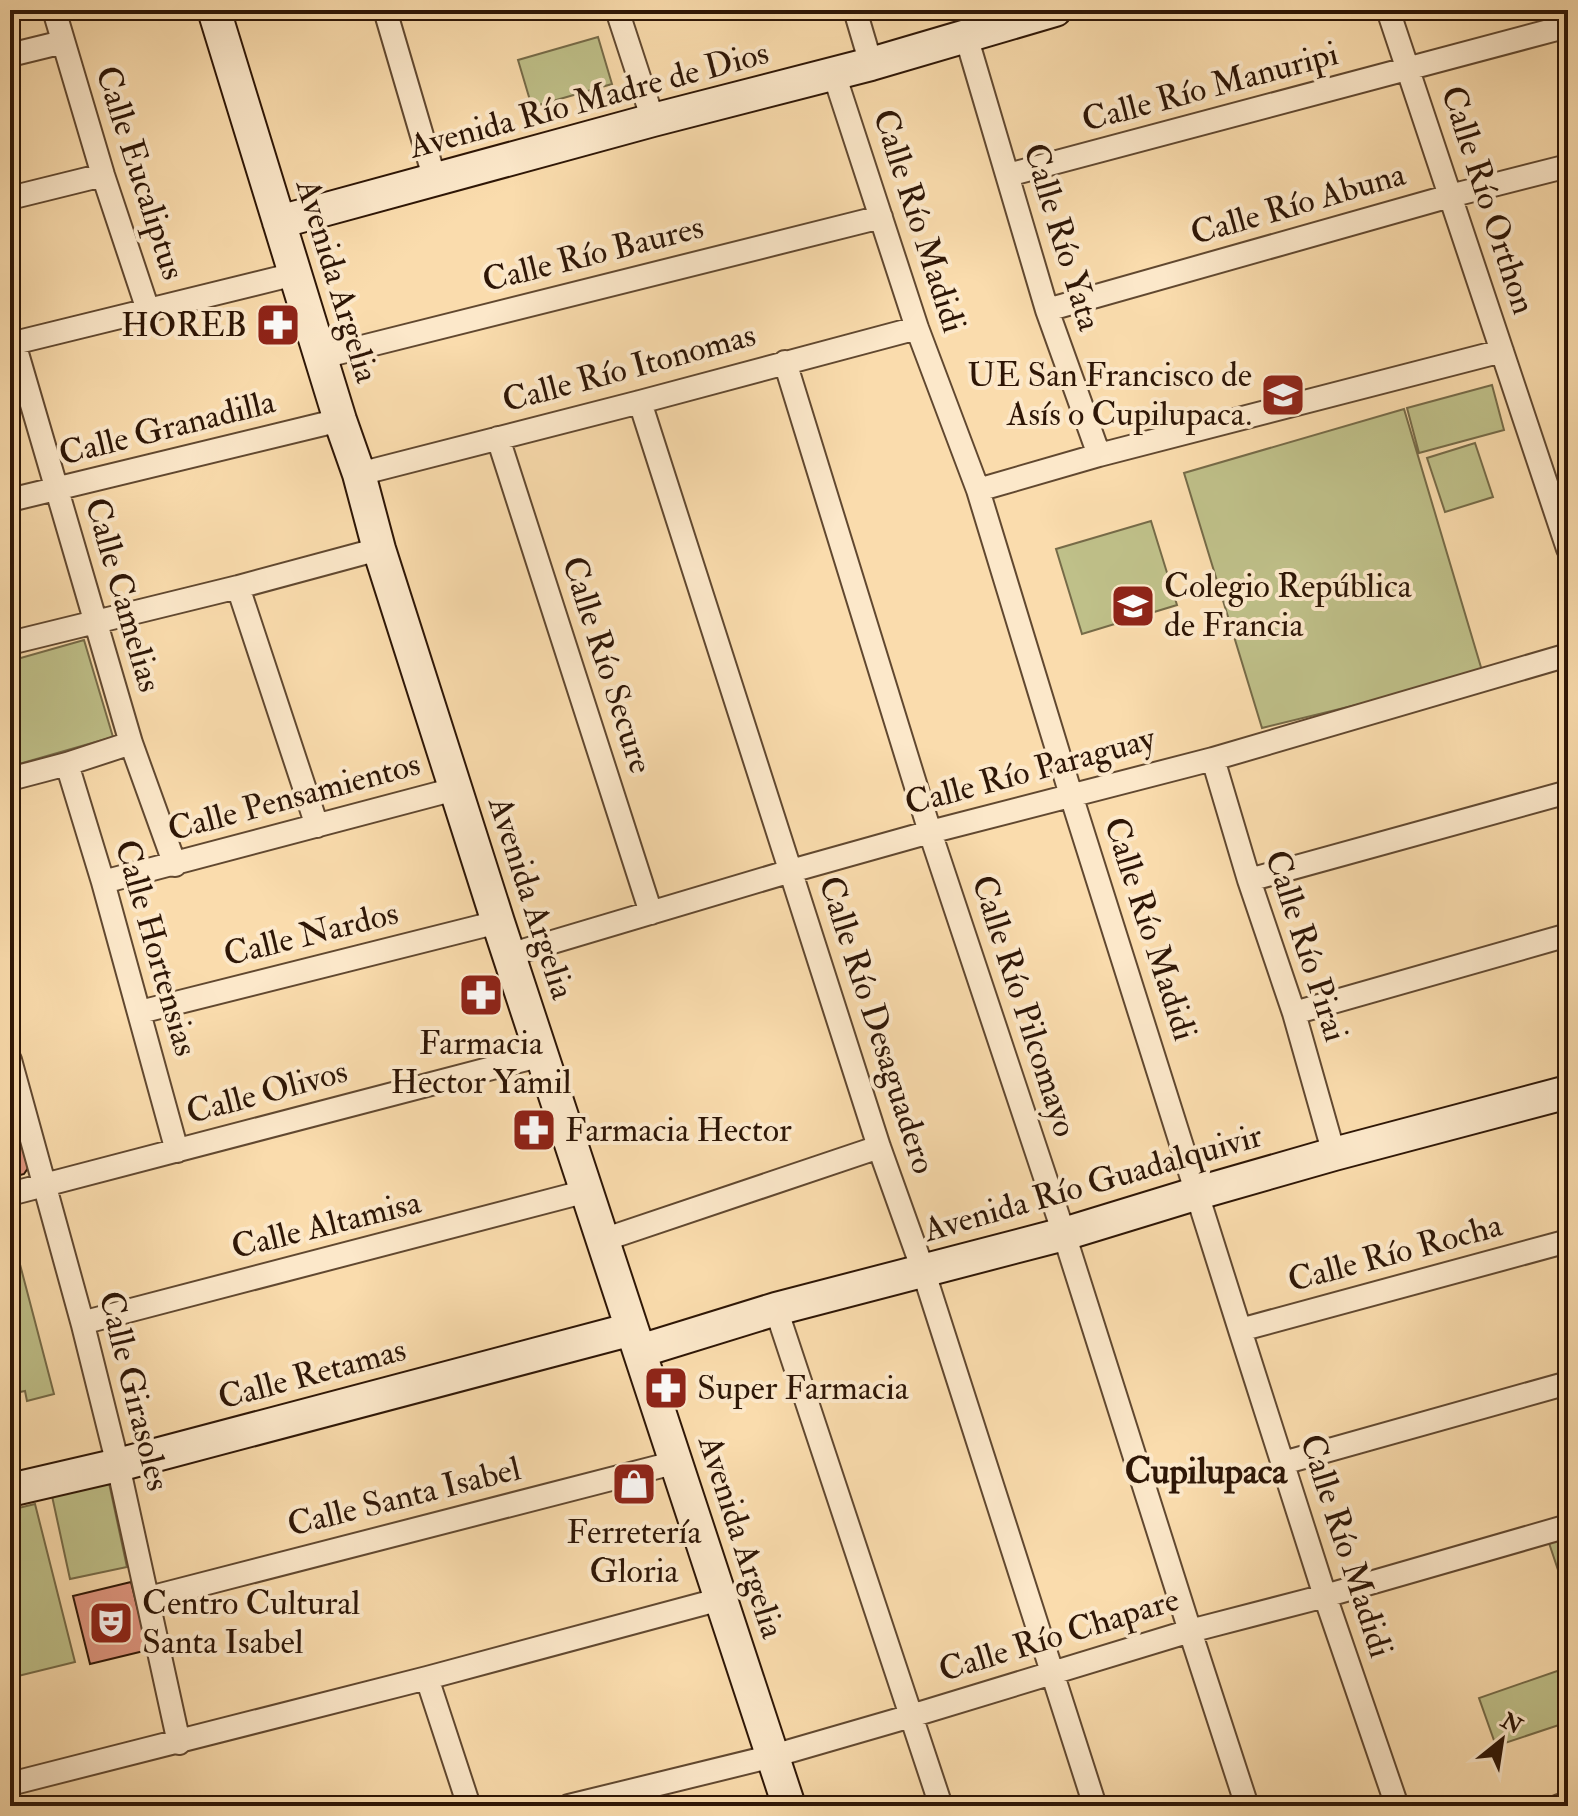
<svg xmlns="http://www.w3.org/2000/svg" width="1578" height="1816" font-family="'IM FELL Double Pica',serif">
<rect width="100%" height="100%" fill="#fadcad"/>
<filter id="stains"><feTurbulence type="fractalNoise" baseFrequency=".0025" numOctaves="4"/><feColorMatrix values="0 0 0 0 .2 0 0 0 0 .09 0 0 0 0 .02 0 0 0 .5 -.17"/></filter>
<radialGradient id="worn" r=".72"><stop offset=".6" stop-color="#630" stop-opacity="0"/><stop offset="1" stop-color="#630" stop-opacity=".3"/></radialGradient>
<path fill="#bfc089" stroke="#766b48" stroke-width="2" d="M 598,37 L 612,84 L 532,107 L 518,60 Z
M 1492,385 L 1504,430 L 1419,453 L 1407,408 Z
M 1404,409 L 1483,674 L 1262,728 L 1184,473 Z
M 1475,443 L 1493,497 L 1445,512 L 1427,458 Z
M 1151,521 L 1177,605 L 1082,634 L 1056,549 Z
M 84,640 L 113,737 L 12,766 L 10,760 L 10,661 Z
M 17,1253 L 54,1394 L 27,1401 L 25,1391 L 10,1394 L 10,1255 Z
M 109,1483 L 127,1567 L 70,1579 L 52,1496 Z
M 35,1504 L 75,1662 L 10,1678 L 10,1510 Z
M 1568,1534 L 1568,1600 L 1548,1540 Z
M 1560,1670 L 1568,1694 L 1568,1722 L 1496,1746 L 1479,1698 Z"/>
<path fill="#e19781" stroke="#2e1606" stroke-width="2" d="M 19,1135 L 28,1168 L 24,1174 L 10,1178 L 10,1137 Z
M 131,1582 L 148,1650 L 90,1664 L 73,1596 Z"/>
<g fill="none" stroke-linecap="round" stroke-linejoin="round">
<g stroke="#614830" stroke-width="26">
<path id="street" d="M 54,10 L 103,175 L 148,310
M 385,10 L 435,180
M 617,10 L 653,120
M 855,10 L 871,64
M 1388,10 L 1568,549
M 966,36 L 1047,310 L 1099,455
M 10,55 L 63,42
M 834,74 L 917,328 L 978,490 L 1071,795 L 1240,1330 L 1325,1596 L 1397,1806
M 1008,175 L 1568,26
M 10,198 L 103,175
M 1047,310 L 1450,196 L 1568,166
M 14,343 L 131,743 L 175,865
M 10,344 L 295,274
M 322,357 L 881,217
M 785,362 L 930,832 L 1064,1234 L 1190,1631 L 1247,1806
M 640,402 L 879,1147 L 923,1270 L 1095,1806
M 498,438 L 651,913
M 359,474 L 640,402 L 917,328
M 978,490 L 1099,455 L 1502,351
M 10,500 L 340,420
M 238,587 L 317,826
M 10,643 L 238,587 L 379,549
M 1213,759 L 1249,880 L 1294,1013 L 1334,1154
M 67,764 L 103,882 L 177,1151
M 10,779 L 67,764 L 131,743
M 1249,880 L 1568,792
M 103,882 L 455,789
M 509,955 L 791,871 L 930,832 L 1213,759 L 1568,655
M 140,1012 L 498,922
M 1294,1013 L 1568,935
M 10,1060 L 83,1325 L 118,1465 L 179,1743
M 10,1194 L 542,1055
M 603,1240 L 879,1147
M 776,1309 L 941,1806
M 83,1325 L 93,1320 L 587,1191
M 1240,1330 L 1568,1241
M 1283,1463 L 1568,1383
M 149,1598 L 677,1462
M 427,1678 L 469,1806
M 10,1784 L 427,1678 L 721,1599
M 569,1806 L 773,1756 L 911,1716 L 1190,1631 L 1325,1596 L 1568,1526
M 1559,1806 L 1568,1803"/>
</g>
<g stroke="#2e1606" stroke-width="36">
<path id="secondary" d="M 214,10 L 340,420 L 359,474 L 379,549 L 498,922 L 789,1806
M 279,222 L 653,120 L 871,64 L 1055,10
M 640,1351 L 776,1309 L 1064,1234 L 1198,1193 L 1334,1154 L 1568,1092
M 10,1490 L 118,1465 L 632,1329"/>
</g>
<use href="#street" stroke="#fce8ca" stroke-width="22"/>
<use href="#secondary" stroke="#fce8ca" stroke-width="32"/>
</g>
<defs>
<g id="pharmacy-square" transform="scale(2.3)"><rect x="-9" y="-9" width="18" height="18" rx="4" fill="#8f2418" stroke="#fce8ca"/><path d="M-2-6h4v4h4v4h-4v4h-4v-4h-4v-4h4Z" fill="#fff"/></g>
<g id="school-square" transform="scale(2.3)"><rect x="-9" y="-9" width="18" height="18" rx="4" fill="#8f2418" stroke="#fce8ca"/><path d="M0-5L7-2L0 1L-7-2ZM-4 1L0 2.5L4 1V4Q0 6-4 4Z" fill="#fff"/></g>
<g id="shop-square" transform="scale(2.3)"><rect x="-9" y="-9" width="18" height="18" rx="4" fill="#8f2418" stroke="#fce8ca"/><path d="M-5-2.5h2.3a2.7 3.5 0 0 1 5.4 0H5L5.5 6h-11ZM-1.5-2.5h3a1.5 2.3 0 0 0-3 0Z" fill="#fff"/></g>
<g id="theatre-square" transform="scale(2.3)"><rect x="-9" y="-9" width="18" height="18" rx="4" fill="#8f2418" stroke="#fce8ca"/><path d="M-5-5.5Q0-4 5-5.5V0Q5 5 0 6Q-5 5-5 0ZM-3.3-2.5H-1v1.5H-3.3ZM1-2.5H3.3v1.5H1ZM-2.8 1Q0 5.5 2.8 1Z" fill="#fff"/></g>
</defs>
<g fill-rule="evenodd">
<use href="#pharmacy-square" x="278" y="325"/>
<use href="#school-square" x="1283" y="395"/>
<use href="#school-square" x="1133" y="606"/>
<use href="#pharmacy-square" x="481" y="995"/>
<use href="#pharmacy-square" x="534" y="1130"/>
<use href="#pharmacy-square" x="666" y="1388"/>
<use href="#shop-square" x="634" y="1484"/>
<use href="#theatre-square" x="111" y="1623"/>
</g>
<g text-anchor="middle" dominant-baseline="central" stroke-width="8" stroke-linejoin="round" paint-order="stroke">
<g font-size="34" fill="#2e1606" stroke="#fce8ca">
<text transform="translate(1210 87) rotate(-15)">Calle Río Manuripi</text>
<text transform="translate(589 100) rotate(-15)">Avenida Río Madre de Dios</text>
<text transform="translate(140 173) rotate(72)">Calle Eucaliptus</text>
<text transform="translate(1488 200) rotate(72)">Calle Río Orthon</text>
<text transform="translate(1298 204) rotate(-16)">Calle Río Abuna</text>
<text transform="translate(919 221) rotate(72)">Calle Río Madidi</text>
<text transform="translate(1062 237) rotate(73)">Calle Río Yata</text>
<text transform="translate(593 254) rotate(-14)">Calle Río Baures</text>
<text transform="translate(337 281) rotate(73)">Avenida Argelia</text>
<text transform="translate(629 368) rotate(-15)">Calle Río Itonomas</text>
<text transform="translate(167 428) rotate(-14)">Calle Granadilla</text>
<text transform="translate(123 595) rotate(74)">Calle Camelias</text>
<text transform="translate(607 665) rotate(72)">Calle Río Secure</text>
<text transform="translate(1030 771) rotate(-15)">Calle Río Paraguay</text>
<text transform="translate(294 797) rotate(-15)">Calle Pensamientos</text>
<text transform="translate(531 898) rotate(72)">Avenida Argelia</text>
<text transform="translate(1150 929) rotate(72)">Calle Río Madidi</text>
<text transform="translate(311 934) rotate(-14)">Calle Nardos</text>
<text transform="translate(1306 946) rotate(72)">Calle Río Pirai</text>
<text transform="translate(156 948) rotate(74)">Calle Hortensias</text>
<text transform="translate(1024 1006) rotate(72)">Calle Río Pilcomayo</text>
<text transform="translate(877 1025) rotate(72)">Calle Río Desaguadero</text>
<text transform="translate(267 1092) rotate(-15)">Calle Olivos</text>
<text transform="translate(1093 1183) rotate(-16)">Avenida Río Guadalquivir</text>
<text transform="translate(326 1225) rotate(-14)">Calle Altamisa</text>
<text transform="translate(1395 1253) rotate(-15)">Calle Río Rocha</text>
<text transform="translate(312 1374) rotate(-15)">Calle Retamas</text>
<text transform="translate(134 1391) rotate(76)">Calle Girasoles</text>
<text transform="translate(404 1497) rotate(-14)">Calle Santa Isabel</text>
<text transform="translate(741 1537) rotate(72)">Avenida Argelia</text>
<text transform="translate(1346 1546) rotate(72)">Calle Río Madidi</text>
<text transform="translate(1059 1635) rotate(-17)">Calle Río Chapare</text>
</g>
<g font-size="34" fill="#2e1606" stroke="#fce8ca" text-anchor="start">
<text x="247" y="325" text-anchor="end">HOREB</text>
<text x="1252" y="375" text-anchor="end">UE San Francisco de<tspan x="1252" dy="39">Asís o Cupilupaca.</tspan></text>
<text x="1164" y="586">Colegio República<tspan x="1164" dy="39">de Francia</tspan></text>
<text x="481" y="1043" text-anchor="middle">Farmacia<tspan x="481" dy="39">Hector Yamil</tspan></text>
<text x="565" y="1130">Farmacia Hector</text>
<text x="697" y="1388">Super Farmacia</text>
<text x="634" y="1532" text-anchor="middle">Ferretería<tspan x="634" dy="39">Gloria</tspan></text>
<text x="142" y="1603">Centro Cultural<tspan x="142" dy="39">Santa Isabel</tspan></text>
</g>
<g font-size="36" font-weight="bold" fill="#2e1606" stroke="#fce8ca">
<text x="1206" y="1471">Cupilupaca</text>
</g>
</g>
<rect width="1578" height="1816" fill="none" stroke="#fadcad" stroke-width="40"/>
<rect x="12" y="12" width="1554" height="1792" fill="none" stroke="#2e1606" stroke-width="4"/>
<rect x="20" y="20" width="1538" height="1776" fill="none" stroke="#2e1606" stroke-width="2"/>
<g transform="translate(1502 1740) rotate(30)" stroke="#fce8ca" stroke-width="6" paint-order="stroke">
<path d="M0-6L14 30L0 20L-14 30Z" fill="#2e1606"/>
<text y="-12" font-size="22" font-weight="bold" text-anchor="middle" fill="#2e1606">N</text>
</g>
<rect width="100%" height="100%" filter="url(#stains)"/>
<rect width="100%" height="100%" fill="url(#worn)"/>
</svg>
